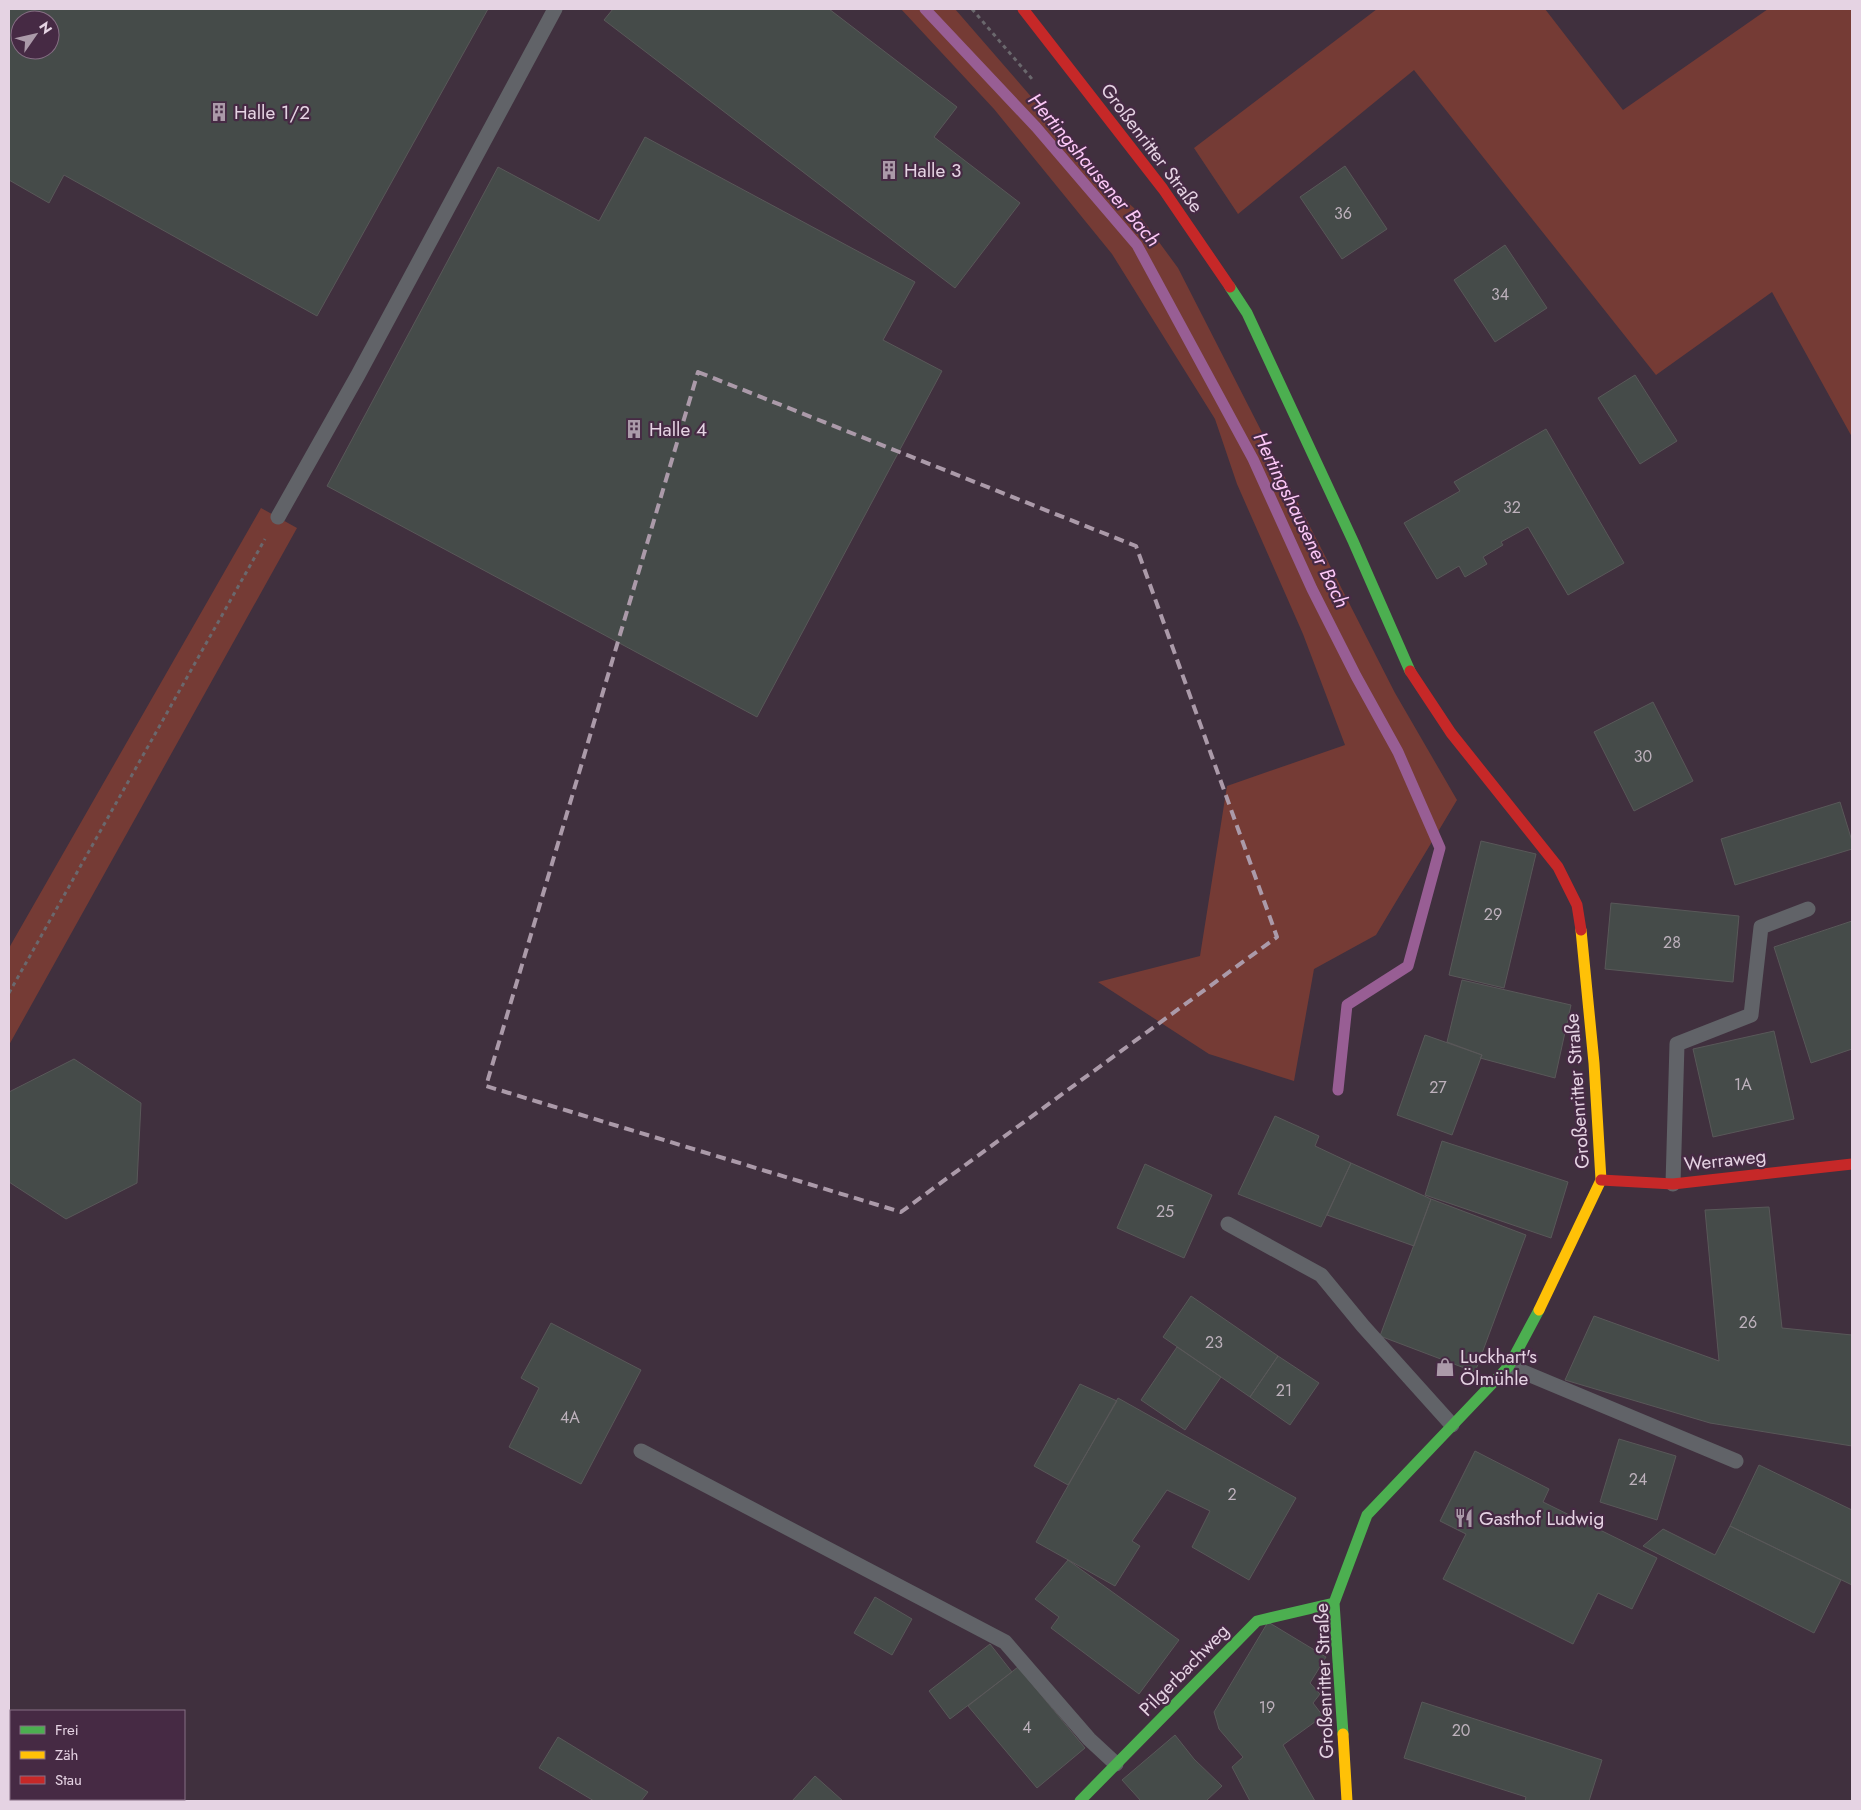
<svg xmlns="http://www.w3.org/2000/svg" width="1861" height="1810" font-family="Jost,sans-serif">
<rect width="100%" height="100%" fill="#40303e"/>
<path fill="#753b35" d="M 901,9 L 955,9 L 1106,183 L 1134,208 L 1178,268 L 1395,693 L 1457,800 L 1376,935 L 1314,969 L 1294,1081 L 1209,1054 L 1098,982 L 1200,956 L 1227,786 L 1345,745 L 1303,634 L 1237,484 L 1215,419 L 1112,254 L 994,109 Z
M 1377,9 L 1545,9 L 1623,110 L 1768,9 L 1852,9 L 1852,437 L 1772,292 L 1656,375 L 1414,70 L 1238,214 L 1194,148 Z
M 261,508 L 297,528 L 9,1045 L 9,948 Z"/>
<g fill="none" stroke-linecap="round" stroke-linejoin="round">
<path stroke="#985e94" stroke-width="11" d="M 925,9 L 1036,127 L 1137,245 L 1253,459 L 1312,589 L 1356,676 L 1398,752 L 1440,848 L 1408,966 L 1347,1005 L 1338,1090"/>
</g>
<path fill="#454b49" stroke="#595859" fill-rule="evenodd" d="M 9,9 L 488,9 L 317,316 L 64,175 L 49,203 L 9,180 ZM 20,20 L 50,20 L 50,50 L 20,50 Z
M 613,9 L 829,9 L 957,107 L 934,137 L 1020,203 L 955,288 L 604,20 Z
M 645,137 L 915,282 L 883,340 L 942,371 L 757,717 L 327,486 L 498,167 L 599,221 Z
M 1345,166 L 1387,229 L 1342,259 L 1300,197 Z
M 1505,245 L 1547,308 L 1495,342 L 1454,280 Z
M 1635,375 L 1677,441 L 1640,464 L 1598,398 Z
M 1546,429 L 1624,563 L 1568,595 L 1528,527 L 1501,542 L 1503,545 L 1483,557 L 1487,564 L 1465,577 L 1459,566 L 1437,579 L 1404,523 L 1460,491 L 1454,482 Z
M 1653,702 L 1693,781 L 1634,811 L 1594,732 Z
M 1840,802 L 1852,841 L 1852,849 L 1735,885 L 1721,839 Z
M 1481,841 L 1536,854 L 1504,988 L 1449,975 Z
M 1611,903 L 1739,916 L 1733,982 L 1605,969 Z
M 1852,921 L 1852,1049 L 1811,1063 L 1774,947 Z
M 1462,980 L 1571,1005 L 1555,1078 L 1480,1058 L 1482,1055 L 1447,1042 Z
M 1774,1031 L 1794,1119 L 1713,1137 L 1693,1049 Z
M 1425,1035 L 1482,1055 L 1452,1135 L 1397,1115 Z
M 74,1059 L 141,1103 L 137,1183 L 66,1219 L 9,1182 L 9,1092 Z
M 1275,1116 L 1319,1136 L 1315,1146 L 1351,1163 L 1321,1227 L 1238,1194 Z
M 1442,1141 L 1568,1182 L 1551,1238 L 1425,1195 Z
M 1351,1163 L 1431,1199 L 1414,1246 L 1327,1215 Z
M 1145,1164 L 1212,1195 L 1184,1258 L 1117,1228 Z
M 1431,1199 L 1526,1235 L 1475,1372 L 1380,1336 Z
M 1769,1207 L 1782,1328 L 1852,1335 L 1852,1446 L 1710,1423 L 1565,1380 L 1594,1316 L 1719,1361 L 1705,1210 Z
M 1191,1296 L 1278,1356 L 1250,1397 L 1163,1337 Z
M 551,1323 L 641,1370 L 581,1484 L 509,1447 L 539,1388 L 521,1378 Z
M 1177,1347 L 1221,1377 L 1185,1430 L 1141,1400 Z
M 1278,1356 L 1319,1383 L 1290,1425 L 1250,1397 Z
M 1080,1384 L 1117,1401 L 1068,1485 L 1034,1466 Z
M 1118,1398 L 1296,1498 L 1249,1580 L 1192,1547 L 1210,1511 L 1167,1490 L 1132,1541 L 1140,1546 L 1115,1586 L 1036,1542 Z
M 1619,1439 L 1676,1456 L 1657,1520 L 1600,1502 Z
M 1475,1451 L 1549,1489 L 1543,1502 L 1657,1558 L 1632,1609 L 1598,1593 L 1573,1644 L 1443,1579 L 1466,1534 L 1440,1521 Z
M 1759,1465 L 1852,1510 L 1852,1585 L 1730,1526 Z
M 1730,1526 L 1841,1580 L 1814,1633 L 1643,1546 L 1663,1529 L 1715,1555 Z
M 1068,1560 L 1179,1640 L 1139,1694 L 1051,1628 L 1059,1617 L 1035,1599 Z
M 875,1597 L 912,1619 L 892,1655 L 854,1633 Z
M 1268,1622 L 1326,1657 L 1310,1683 L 1320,1694 L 1313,1703 L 1323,1716 L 1283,1745 L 1315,1801 L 1250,1801 L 1232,1767 L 1243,1757 L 1219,1729 L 1214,1712 Z
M 990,1644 L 1012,1672 L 950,1719 L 929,1691 Z
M 1018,1667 L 1085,1748 L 1037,1788 L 968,1706 Z
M 1422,1702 L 1602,1760 L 1589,1801 L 1525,1801 L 1526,1797 L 1404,1758 Z
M 1175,1735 L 1194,1759 L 1222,1786 L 1206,1801 L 1141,1801 L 1122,1780 Z
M 558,1737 L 648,1792 L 641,1801 L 594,1801 L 539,1768 Z
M 815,1776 L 843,1801 L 792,1801 Z"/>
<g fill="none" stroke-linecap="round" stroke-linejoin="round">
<path stroke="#6a686d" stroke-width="3" stroke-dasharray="4 4" stroke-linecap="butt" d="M 972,9 L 1032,79
M 9,993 L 265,539"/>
<path stroke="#616368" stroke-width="15" d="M 278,517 L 358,375 L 555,9
M 1673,1184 L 1677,1044 L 1751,1015 L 1761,927 L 1808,909
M 1228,1224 L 1321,1275 L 1363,1326 L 1452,1425
M 1509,1366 L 1736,1461
M 641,1451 L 1005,1642 L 1089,1739 L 1116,1764"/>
<path stroke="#4caf50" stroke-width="11" d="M 1230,287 L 1247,313 L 1353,541 L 1410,671
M 1343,1734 L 1334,1603 L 1367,1515 L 1509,1366 L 1539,1310
M 1080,1801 L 1257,1621 L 1334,1603"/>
<path stroke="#ffc107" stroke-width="11" d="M 1539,1310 L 1601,1180 L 1594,1063 L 1581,930
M 1343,1734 L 1347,1801"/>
<path stroke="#c62828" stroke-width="11" d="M 1023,9 L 1163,189 L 1230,287
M 1410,671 L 1451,733 L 1558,867 L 1577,905 L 1581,930
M 1601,1180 L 1673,1184 L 1852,1164"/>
</g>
<path fill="none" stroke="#ab9aa9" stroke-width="4" stroke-dasharray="10 6" stroke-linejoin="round" d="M 698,372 L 1136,546 L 1277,937 L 901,1212 L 486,1086 Z"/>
<defs>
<g id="building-bare" transform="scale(1.5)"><path d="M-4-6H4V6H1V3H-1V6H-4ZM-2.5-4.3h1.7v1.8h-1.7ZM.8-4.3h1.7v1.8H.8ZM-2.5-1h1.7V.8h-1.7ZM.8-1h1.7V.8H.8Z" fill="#ab9aa9" stroke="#462a44" stroke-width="2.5" paint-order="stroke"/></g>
<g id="shop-bare" transform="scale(1.5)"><path d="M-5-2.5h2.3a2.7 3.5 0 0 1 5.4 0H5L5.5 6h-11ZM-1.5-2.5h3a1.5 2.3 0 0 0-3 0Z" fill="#ab9aa9" stroke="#462a44" stroke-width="2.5" paint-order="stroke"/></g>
<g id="restaurant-bare" transform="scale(1.5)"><path d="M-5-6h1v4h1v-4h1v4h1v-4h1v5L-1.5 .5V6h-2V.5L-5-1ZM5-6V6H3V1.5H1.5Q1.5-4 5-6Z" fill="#ab9aa9" stroke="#462a44" stroke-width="2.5" paint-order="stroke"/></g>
</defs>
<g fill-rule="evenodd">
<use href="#building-bare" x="219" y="112"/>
<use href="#building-bare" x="889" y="170"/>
<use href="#building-bare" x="634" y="429"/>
<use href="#shop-bare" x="1445" y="1367"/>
<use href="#restaurant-bare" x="1464" y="1518"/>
</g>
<g text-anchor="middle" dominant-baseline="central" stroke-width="4.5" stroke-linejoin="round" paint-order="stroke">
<g font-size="16" fill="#bdb1bc">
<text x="1343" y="213">36</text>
<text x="1500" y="294">34</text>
<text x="1512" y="507">32</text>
<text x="1643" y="756">30</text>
<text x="1493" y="914">29</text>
<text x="1672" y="942">28</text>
<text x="1743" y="1084">1A</text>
<text x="1438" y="1087">27</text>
<text x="1165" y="1211">25</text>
<text x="1748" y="1322">26</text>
<text x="1214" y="1342">23</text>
<text x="1284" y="1390">21</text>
<text x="570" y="1417">4A</text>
<text x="1638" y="1479">24</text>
<text x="1232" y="1494">2</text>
<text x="1267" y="1707">19</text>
<text x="1027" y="1727">4</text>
<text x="1461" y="1730">20</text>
</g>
<g font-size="19" fill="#e5d3e3" stroke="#462a44" text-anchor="start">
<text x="234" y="112">Halle 1/2</text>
<text x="904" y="170">Halle 3</text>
<text x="649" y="429">Halle 4</text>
<text x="1460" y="1356">Luckhart's<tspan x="1460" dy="22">Ölmühle</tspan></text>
<text x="1479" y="1518">Gasthof Ludwig</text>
</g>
<g font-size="19" fill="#e5d3e3" stroke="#462a44">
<text transform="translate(1152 148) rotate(53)">Großenritter Straße</text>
<text transform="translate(1577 1091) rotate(-94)">Großenritter Straße</text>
<text transform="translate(1725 1160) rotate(-6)">Werraweg</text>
<text transform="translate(1184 1670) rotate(-46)">Pilgerbachweg</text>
<text transform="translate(1324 1681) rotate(-92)">Großenritter Straße</text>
</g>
<g font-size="20" font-style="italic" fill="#fcc8f7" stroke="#462a44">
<text transform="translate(1094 170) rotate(50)">Hertingshausener Bach</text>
<text transform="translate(1301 520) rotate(64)">Hertingshausener Bach</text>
</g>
</g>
<rect width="1861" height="1810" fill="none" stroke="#e5d3e3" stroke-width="20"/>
<rect x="10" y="1710" width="175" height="90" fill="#462a44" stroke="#866e84"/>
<rect x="20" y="1726" width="25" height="8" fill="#4caf50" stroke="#866e84"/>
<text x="55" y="1735" font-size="15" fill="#e5d3e3">Frei</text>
<rect x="20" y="1751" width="25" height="8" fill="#ffc107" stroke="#866e84"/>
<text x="55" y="1760" font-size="15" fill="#e5d3e3">Zäh</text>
<rect x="20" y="1776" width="25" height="8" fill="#c62828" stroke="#866e84"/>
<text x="55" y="1785" font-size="15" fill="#e5d3e3">Stau</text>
<g transform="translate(35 35) rotate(56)"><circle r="24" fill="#462a44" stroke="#866e84"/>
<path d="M0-4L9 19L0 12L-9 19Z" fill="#ab9aa9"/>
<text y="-8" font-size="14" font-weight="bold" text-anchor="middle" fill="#e5d3e3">N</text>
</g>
</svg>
